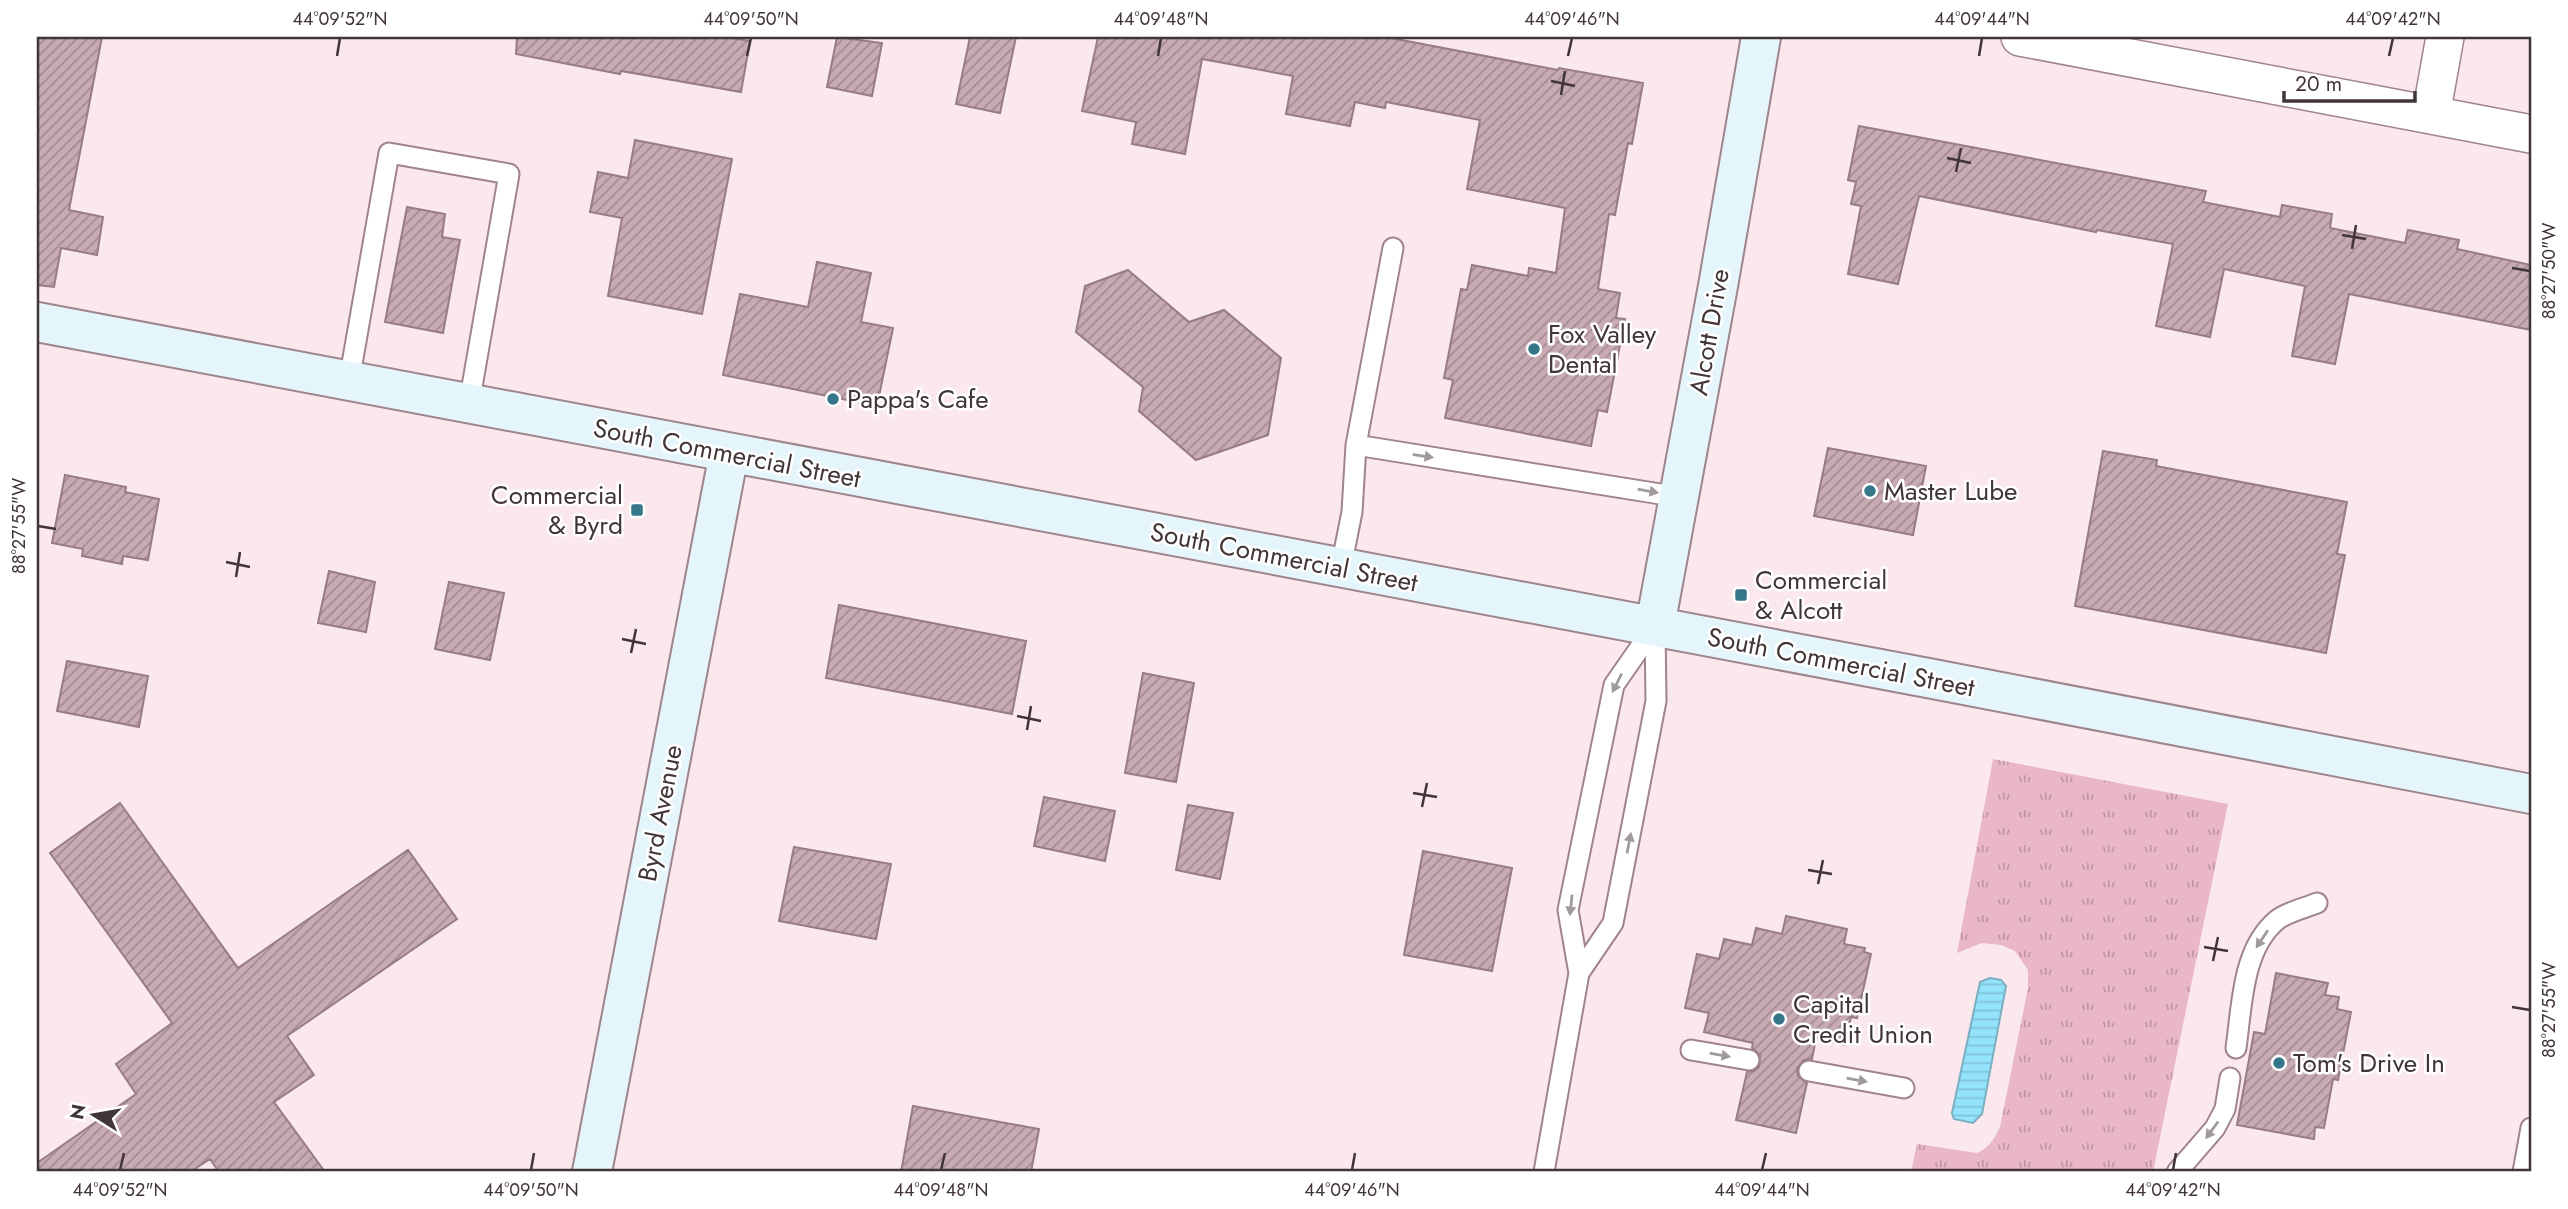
<svg xmlns="http://www.w3.org/2000/svg" width="2568" height="1209" font-family="Jost,sans-serif">
<defs>
<pattern id="grass-tufts" width="24" height="20" patternUnits="userSpaceOnUse" patternTransform="scale(1.75)"><rect width="24" height="20" fill="#eab7c6"/><path d="M3 7l-1-3M5 7V3M7 7l1-3M15 17l-1-3M17 17v-4M19 17l1-3" fill="none" stroke="#bf96a2"/></pattern>
<pattern id="water-rules" width="6" height="5" patternUnits="userSpaceOnUse" patternTransform="scale(1.75)"><rect width="6" height="5" fill="#94e3fc"/><path d="M0 2.5h6" fill="none" stroke="#81c3d9"/></pattern>
<pattern id="building-hatch" width="6" height="6" patternUnits="userSpaceOnUse" patternTransform="scale(1.75)"><rect width="6" height="6" fill="#c7aab2"/><path d="M-1 1l2-2M0 6l6-6M5 7l2-2" fill="none" stroke="#a38b92"/></pattern>
</defs>
<rect width="100%" height="100%" fill="#fbe8ed"/>
<path fill="url(#grass-tufts)" d="M 1993,759 L 2228,804 L 2153,1172 L 1911,1172 L 1917,1144 L 1977,1153 C 1989,1148 1995,1138 2000,1127 L 2028,988 L 2028,970 L 2015,951 L 2001,945 L 1982,943 L 1957,953 Z"/>
<path fill="url(#water-rules)" stroke="#7bafc1" stroke-width="2" d="M 1990,978 L 2001,980 L 2006,986 L 1982,1114 L 1973,1123 L 1954,1119 L 1952,1113 L 1980,982 Z"/>
<path fill="url(#building-hatch)" stroke="#987c84" stroke-width="2" d="M 37,37 L 102,37 L 69,210 L 103,217 L 97,255 L 61,248 L 54,287 L 37,285 Z
M 517,37 L 726,37 L 750,41 L 741,92 L 621,71 L 620,74 L 516,54 Z
M 837,37 L 882,43 L 872,96 L 827,87 Z
M 970,37 L 1016,37 L 1000,113 L 956,104 Z
M 1098,37 L 1386,37 L 1558,70 L 1559,68 L 1643,83 L 1632,144 L 1628,143 L 1615,215 L 1609,214 L 1598,289 L 1620,293 L 1616,318 L 1625,319 L 1607,412 L 1598,410 L 1591,446 L 1445,418 L 1453,380 L 1444,378 L 1461,289 L 1467,290 L 1472,265 L 1528,276 L 1529,268 L 1556,273 L 1565,208 L 1467,189 L 1480,120 L 1386,102 L 1385,108 L 1355,102 L 1350,126 L 1286,114 L 1293,76 L 1202,59 L 1185,154 L 1132,144 L 1136,122 L 1082,111 Z
M 1859,126 L 2206,191 L 2203,202 L 2280,217 L 2282,205 L 2332,214 L 2330,228 L 2405,243 L 2408,230 L 2459,240 L 2457,249 L 2531,265 L 2531,330 L 2349,294 L 2335,364 L 2292,356 L 2305,286 L 2224,269 L 2210,337 L 2156,326 L 2173,244 L 2097,230 L 2096,232 L 1919,196 L 1898,284 L 1848,274 L 1861,206 L 1851,204 L 1856,182 L 1848,180 Z
M 635,140 L 732,159 L 702,314 L 608,296 L 622,218 L 590,212 L 598,172 L 628,178 Z
M 407,207 L 445,214 L 442,237 L 460,240 L 443,333 L 385,322 Z
M 817,262 L 871,273 L 861,322 L 893,328 L 877,406 L 723,375 L 740,294 L 808,307 Z
M 1128,270 L 1189,322 L 1224,310 L 1281,358 L 1268,435 L 1196,460 L 1139,411 L 1143,387 L 1076,332 L 1085,286 Z
M 1828,448 L 1926,466 L 1913,535 L 1814,516 Z
M 2103,451 L 2157,460 L 2156,466 L 2347,502 L 2337,554 L 2345,555 L 2326,653 L 2075,606 Z
M 65,475 L 126,487 L 125,492 L 159,499 L 148,560 L 123,556 L 122,564 L 82,556 L 83,549 L 52,543 Z
M 329,571 L 375,582 L 366,632 L 318,623 Z
M 449,582 L 504,593 L 490,660 L 435,649 Z
M 839,605 L 1026,641 L 1012,714 L 826,678 Z
M 67,661 L 148,676 L 139,727 L 57,711 Z
M 1143,673 L 1194,683 L 1176,782 L 1125,773 Z
M 1044,797 L 1115,811 L 1105,861 L 1034,846 Z
M 120,803 L 238,968 L 408,850 L 457,919 L 287,1036 L 314,1075 L 274,1102 L 325,1172 L 219,1172 L 210,1159 L 190,1172 L 37,1172 L 37,1163 L 136,1094 L 116,1064 L 172,1023 L 50,853 Z
M 1188,805 L 1233,813 L 1220,879 L 1176,870 Z
M 794,847 L 891,864 L 876,939 L 779,921 Z
M 1423,851 L 1512,868 L 1492,971 L 1404,955 Z
M 1786,916 L 1847,929 L 1844,944 L 1865,948 L 1864,952 L 1871,954 L 1857,1018 L 1851,1017 L 1845,1045 L 1816,1038 L 1812,1059 L 1804,1060 L 1797,1068 L 1798,1076 L 1807,1083 L 1796,1133 L 1736,1120 L 1747,1072 L 1754,1071 L 1759,1067 L 1760,1055 L 1752,1048 L 1753,1043 L 1704,1032 L 1709,1013 L 1685,1008 L 1697,954 L 1719,959 L 1724,939 L 1752,945 L 1756,928 L 1782,934 Z
M 2276,973 L 2328,983 L 2325,995 L 2339,997 L 2337,1009 L 2351,1012 L 2338,1080 L 2333,1079 L 2324,1128 L 2315,1127 L 2314,1139 L 2237,1125 L 2254,1032 L 2265,1034 Z
M 913,1106 L 1039,1129 L 1031,1172 L 901,1172 Z"/>
<g fill="none" stroke-linecap="round" stroke-linejoin="round">
<g stroke="#a0848c" stroke-width="23">
<path id="lane" d="M 349,381 L 389,153 L 509,174 L 469,404
M 1356,445 L 1679,497
M 1341,567 L 1352,512 L 1356,445 L 1393,248
M 1579,973 L 1613,923 L 1656,701 L 1655,626
M 2236,1048 C 2242,1006 2242,949 2277,920 C 2287,912 2305,908 2317,903
M 1691,1050 L 1749,1060
M 1809,1071 L 1904,1088
M 1544,1172 L 1579,973 L 1568,910 L 1614,685 L 1655,626
M 2177,1172 L 2215,1128 L 2225,1109 L 2230,1078
M 2523,1172 L 2531,1128"/>
</g>
<g stroke="#a0848c" stroke-width="40">
<path id="street" d="M 2020,37 L 2531,134
M 2431,115 L 2445,37"/>
</g>
<g stroke="#a0848c" stroke-width="42">
<path id="secondary" d="M 37,322 L 1928,678 L 2531,794
M 1655,626 L 1718,286 L 1761,37
M 592,1172 L 729,453"/>
</g>
<use href="#lane" stroke="#fff" stroke-width="19"/>
<use href="#street" stroke="#fff" stroke-width="37"/>
<use href="#secondary" stroke="#e4f6fb" stroke-width="38"/>
</g>
<defs><path id="oneway-solid" d="M-6-.8H1V-3.2L6.5 0L1 3.2V.8H-6Z" transform="scale(1.75)"/></defs>
<g fill="#a09a9c">
<use href="#oneway-solid" transform="translate(1423 456) rotate(9)"/>
<use href="#oneway-solid" transform="translate(1648 491) rotate(10)"/>
<use href="#oneway-solid" transform="translate(1617 683) rotate(117)"/>
<use href="#oneway-solid" transform="translate(1629 843) rotate(-79)"/>
<use href="#oneway-solid" transform="translate(1571 905) rotate(96)"/>
<use href="#oneway-solid" transform="translate(2262 939) rotate(124)"/>
<use href="#oneway-solid" transform="translate(1720 1055) rotate(10)"/>
<use href="#oneway-solid" transform="translate(1857 1080) rotate(10)"/>
<use href="#oneway-solid" transform="translate(2212 1130) rotate(126)"/>
</g>
<path fill="none" stroke="#413538" stroke-width="2.5" d="M 337,56 L 340,38M 747,56 L 751,38M 1158,56 L 1161,38M 1568,56 L 1572,38M 1979,56 L 1982,38M 2389,56 L 2393,38M 1551,81 L 1575,86M 1561,95 L 1565,71M 1947,158 L 1971,163M 1956,172 L 1961,148M 2342,235 L 2366,239M 2352,249 L 2356,225M 2512,268 L 2530,271M 38,526 L 56,529M 226,562 L 250,567M 236,577 L 240,552M 622,639 L 646,644M 631,653 L 636,629M 1017,716 L 1041,721M 1027,730 L 1031,706M 1413,793 L 1437,797M 1422,807 L 1427,783M 1808,870 L 1832,874M 1818,884 L 1823,860M 2204,947 L 2228,951M 2213,961 L 2218,937M 2512,1007 L 2530,1010M 120,1170 L 124,1153M 531,1170 L 534,1153M 941,1170 L 945,1153M 1352,1170 L 1355,1153M 1762,1170 L 1766,1153M 2173,1170 L 2176,1153"/>
<g fill="#357689" stroke="#fff" stroke-width="2.5">
<circle cx="1534" cy="349" r="7"/>
<circle cx="833" cy="399" r="7"/>
<circle cx="1870" cy="491" r="7"/>
<rect x="630" y="503" width="14" height="14" rx="3.5"/>
<rect x="1734" y="588" width="14" height="14" rx="3.5"/>
<circle cx="1779" cy="1019" r="7"/>
<circle cx="2279" cy="1063" r="7"/>
</g>
<g text-anchor="middle" dominant-baseline="central" stroke-width="5" stroke-linejoin="round" paint-order="stroke">
<g font-size="26" fill="#413538" stroke="#fff">
<text transform="translate(1709 332) rotate(-80)">Alcott Drive</text>
<text transform="translate(727 453) rotate(11)">South Commercial Street</text>
<text transform="translate(1284 557) rotate(11)">South Commercial Street</text>
<text transform="translate(1841 662) rotate(11)">South Commercial Street</text>
<text transform="translate(660 813) rotate(-79)">Byrd Avenue</text>
</g>
<g font-size="26" fill="#413538" stroke="#fff" text-anchor="start">
<text x="1548" y="334">Fox Valley<tspan x="1548" dy="30">Dental</tspan></text>
<text x="847" y="399">Pappa's Cafe</text>
<text x="1884" y="491">Master Lube</text>
<text x="623" y="495" text-anchor="end">Commercial<tspan x="623" dy="30">&amp; Byrd</tspan></text>
<text x="1755" y="580">Commercial<tspan x="1755" dy="30">&amp; Alcott</tspan></text>
<text x="1793" y="1004">Capital<tspan x="1793" dy="30">Credit Union</tspan></text>
<text x="2293" y="1063">Tom's Drive In</text>
</g>
</g>
<rect width="2568" height="1209" fill="none" stroke="#ffffff" stroke-width="77"/>
<g transform="translate(94 1115) rotate(281)" stroke="#ffffff" stroke-width="5" paint-order="stroke">
<path d="M0-5L12 26L0 18L-12 26Z" fill="#413538"/>
<text y="-10" font-size="19" font-weight="bold" text-anchor="middle" fill="#413538">N</text>
</g>
<path d="M2284 91v10h131v-10" fill="none" stroke="#413538" stroke-width="3.5"/>
<text x="2295" y="91" font-size="21" fill="#413538" stroke="#ffffff" stroke-width="5" paint-order="stroke">20 m</text>
<rect x="38" y="38" width="2492" height="1132" fill="none" stroke="#413538" stroke-width="2.5"/>
<g font-size="18" text-anchor="middle" fill="#413538">
<text x="340" y="25">44°09'52"N</text>
<text x="751" y="25">44°09'50"N</text>
<text x="1161" y="25">44°09'48"N</text>
<text x="1572" y="25">44°09'46"N</text>
<text x="1982" y="25">44°09'44"N</text>
<text x="2393" y="25">44°09'42"N</text>
<text transform="translate(2549 271) rotate(-90)" y="6">88°27'50"W</text>
<text transform="translate(19 526) rotate(-90)" y="6">88°27'55"W</text>
<text transform="translate(2549 1010) rotate(-90)" y="6">88°27'55"W</text>
<text x="120" y="1196">44°09'52"N</text>
<text x="531" y="1196">44°09'50"N</text>
<text x="941" y="1196">44°09'48"N</text>
<text x="1352" y="1196">44°09'46"N</text>
<text x="1762" y="1196">44°09'44"N</text>
<text x="2173" y="1196">44°09'42"N</text>
</g>
</svg>
